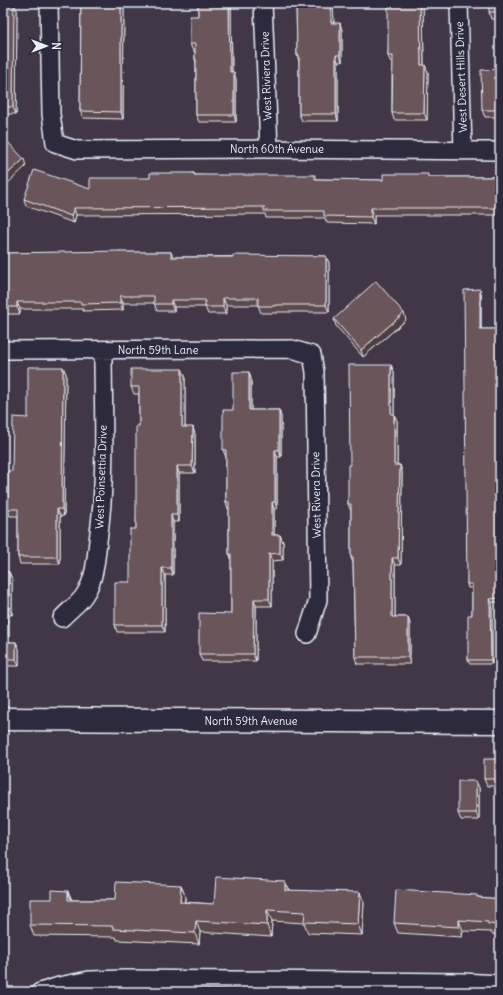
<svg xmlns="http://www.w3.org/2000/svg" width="503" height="995" font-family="Delius,sans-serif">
<rect width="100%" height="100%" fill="#413746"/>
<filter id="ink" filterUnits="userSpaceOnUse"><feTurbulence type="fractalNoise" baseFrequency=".025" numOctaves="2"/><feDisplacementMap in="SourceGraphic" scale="8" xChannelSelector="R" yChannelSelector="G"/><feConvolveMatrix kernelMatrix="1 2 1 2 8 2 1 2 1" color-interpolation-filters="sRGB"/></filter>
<g filter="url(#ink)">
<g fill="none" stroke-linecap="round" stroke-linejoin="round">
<g stroke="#e8f1f8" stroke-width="20">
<path id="street" d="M 49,3 L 51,114 L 55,143 L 77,150 L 269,149 L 500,151
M 263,3 L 269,149
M 459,3 L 463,151
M 3,350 L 292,349 L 312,355 L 315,372 L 318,600 L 307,634
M 62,618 C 69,610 80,603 85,594 C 95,579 96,558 98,541 C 107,478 103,413 103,350
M 40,992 L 59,986 L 89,980 L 126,979 L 461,982 L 500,984"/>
</g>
<g stroke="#e8f1f8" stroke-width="25">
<path id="secondary" d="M 3,719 L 500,722"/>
</g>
<use href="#street" stroke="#2f2a3d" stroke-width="17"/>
<use href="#secondary" stroke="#2f2a3d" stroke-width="22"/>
</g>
<path fill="#5c494d" stroke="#e8f1f8" d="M 3,3 L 15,3 L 15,7 L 17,10 L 16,114 L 3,114 Z
M 81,3 L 124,3 L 123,119 L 83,118 L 80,111 Z
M 198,3 L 231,3 L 232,72 L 236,79 L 236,122 L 199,122 L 196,115 L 196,63 L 195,59 L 195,51 L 193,51 L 190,44 L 198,16 Z
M 296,3 L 333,3 L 334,23 L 342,30 L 342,62 L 338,62 L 338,121 L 302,121 L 299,114 L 299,62 L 297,55 Z
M 390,3 L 423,3 L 424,65 L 428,72 L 427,120 L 394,120 L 392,113 L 392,63 L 391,63 L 388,56 Z
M 500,3 L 500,19 L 491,19 L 489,12 Z
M 500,69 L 500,117 L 485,117 L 482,110 Z
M 194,173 L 195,175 L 316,179 L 383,180 L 428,177 L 498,177 L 500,174 L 500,220 L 498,215 L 374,215 L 374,224 L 327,223 L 325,218 L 266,218 L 265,214 L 76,215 L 74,223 L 26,206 L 24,199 L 90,189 L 150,178 Z
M 171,252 L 173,257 L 326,256 L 329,263 L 329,312 L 277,312 L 277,313 L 261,313 L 258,305 L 226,305 L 226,314 L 208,314 L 205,307 L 174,307 L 174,311 L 157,311 L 154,303 L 123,303 L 123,310 L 83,311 L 83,309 L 20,309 L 20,314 L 3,314 L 3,253 Z
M 481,293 L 481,329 L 500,329 L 500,602 L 492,602 L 492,664 L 470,664 L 468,660 L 472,615 L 472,588 L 468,588 L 467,584 Z
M 334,319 L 406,320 L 363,357 L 336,326 Z
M 391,365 L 394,372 L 394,414 L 397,421 L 397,465 L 400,465 L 402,472 L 401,565 L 395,565 L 395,617 L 408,617 L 410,624 L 410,664 L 357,664 L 355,657 L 353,563 L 351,558 L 351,511 L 348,504 L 350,465 Z
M 63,367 L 66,374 L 64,516 L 60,516 L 60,564 L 20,564 L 18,557 L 18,516 L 10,516 L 8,509 L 12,471 L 28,418 Z
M 182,369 L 185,376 L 185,427 L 195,434 L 195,473 L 179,473 L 179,522 L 173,522 L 173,575 L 165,575 L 165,632 L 117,632 L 115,625 L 130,582 L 136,529 L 139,426 L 139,394 L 134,394 L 131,387 Z
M 249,372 L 251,379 L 251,410 L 279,410 L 281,417 L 281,457 L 277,457 L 277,509 L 274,509 L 274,535 L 280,535 L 283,542 L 283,560 L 272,561 L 272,606 L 256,606 L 256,661 L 202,661 L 199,654 L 231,614 L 231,557 L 229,554 L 229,509 L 228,509 L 226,502 L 226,457 L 223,450 L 233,410 Z
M 3,572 L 9,572 L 12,579 L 12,615 L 9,615 L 9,642 L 16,642 L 19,649 L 19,666 L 3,666 Z
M 500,759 L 500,786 L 487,786 L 484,779 Z
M 476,781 L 479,788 L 479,820 L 461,820 L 458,813 Z
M 285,881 L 289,890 L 364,903 L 362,935 L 308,933 L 304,923 L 272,921 L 271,937 L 200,932 L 199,944 L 117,940 L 116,937 L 34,936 L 30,925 L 68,891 L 72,900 L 115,900 L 181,885 L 185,896 L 185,902 L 214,904 Z
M 478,897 L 500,899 L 500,935 L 492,934 L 491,932 L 463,931 L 462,937 L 398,933 L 394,923 Z"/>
<path fill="#4b3c3f" stroke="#e8f1f8" d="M 13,3 L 15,3 L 15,7 L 17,10 L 16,114 L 13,107 Z
M 121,3 L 124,3 L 123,119 L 121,112 Z
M 229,3 L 231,3 L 232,79 L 230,72 Z
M 331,3 L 333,3 L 334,30 L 331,23 Z
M 420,3 L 423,3 L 424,72 L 421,65 Z
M 340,23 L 342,30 L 342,62 L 340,55 Z
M 336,55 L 338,62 L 338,121 L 336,114 Z
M 425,65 L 428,72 L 427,120 L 424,113 Z
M 234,72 L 236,79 L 236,122 L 234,115 Z
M 24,159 L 26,166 L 3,188 L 3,178 Z
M 74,208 L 76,215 L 74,223 L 71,216 Z
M 371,208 L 374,215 L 374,224 L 371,217 Z
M 326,256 L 329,263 L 329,312 L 326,305 Z
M 480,289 L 481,293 L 481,333 L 480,329 Z
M 120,296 L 123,303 L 123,310 L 120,303 Z
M 223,298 L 226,305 L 226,314 L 223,307 Z
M 171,300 L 174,307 L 174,311 L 171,304 Z
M 17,302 L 20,309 L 20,314 L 17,307 Z
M 404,313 L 406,320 L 363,357 L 361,350 Z
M 391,365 L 394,372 L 394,421 L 391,414 Z
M 63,367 L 66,374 L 64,516 L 62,509 Z
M 182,369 L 185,376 L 185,434 L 182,427 Z
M 249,372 L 251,379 L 251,417 L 249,410 Z
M 279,410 L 281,417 L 281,457 L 279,450 Z
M 394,414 L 397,421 L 397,472 L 394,465 Z
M 193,427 L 195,434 L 195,473 L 192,466 Z
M 275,450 L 277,457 L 277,509 L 275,502 Z
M 400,465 L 402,472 L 401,565 L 398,558 Z
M 177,466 L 179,473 L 179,522 L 177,515 Z
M 272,502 L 274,509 L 274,542 L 272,535 Z
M 57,509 L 60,516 L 60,564 L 57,557 Z
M 171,515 L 173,522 L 173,575 L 171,568 Z
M 280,535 L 283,542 L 283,560 L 280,553 Z
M 269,554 L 272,561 L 272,606 L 269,599 Z
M 392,558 L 395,565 L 395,624 L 392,617 Z
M 162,568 L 165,575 L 165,632 L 162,625 Z
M 9,572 L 12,579 L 12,615 L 9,608 Z
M 254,599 L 256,606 L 256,661 L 253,654 Z
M 490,599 L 492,602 L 492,664 L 491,660 Z
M 7,608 L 9,615 L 9,649 L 7,642 Z
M 408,617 L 410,624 L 410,664 L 408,657 Z
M 16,642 L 19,649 L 19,666 L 16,659 Z
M 476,781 L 479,788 L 479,820 L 476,813 Z
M 285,881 L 289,892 L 285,890 Z
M 181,885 L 185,896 L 184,913 L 180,902 Z
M 68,891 L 72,902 L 68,900 Z
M 360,892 L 364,903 L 362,935 L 358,924 Z
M 267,910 L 272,921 L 271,937 L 267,925 Z
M 459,920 L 463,931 L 462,937 L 459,927 Z
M 196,921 L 200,932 L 199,944 L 195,933 Z"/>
<path fill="#6b555a" stroke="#e8f1f8" d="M 3,3 L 14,3 L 13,107 L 3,107 Z
M 81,3 L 121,3 L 121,112 L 80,111 Z
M 198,3 L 229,3 L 230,72 L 234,72 L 234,115 L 196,115 L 196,59 L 195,59 L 195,44 L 190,44 L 190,16 L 198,16 Z
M 296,3 L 331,3 L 331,23 L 340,23 L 340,55 L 336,55 L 336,114 L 299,114 L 299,55 L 297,55 Z
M 390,3 L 420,3 L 421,65 L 425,65 L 424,113 L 392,113 L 393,56 L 388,56 L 388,7 L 390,7 Z
M 489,3 L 500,3 L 500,12 L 489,12 Z
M 500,69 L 500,110 L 482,110 L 481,70 Z
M 3,137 L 24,159 L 3,178 Z
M 34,170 L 90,189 L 90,178 L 150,178 L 150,173 L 194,173 L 194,175 L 315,175 L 315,179 L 383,180 L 383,174 L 428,174 L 428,177 L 498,177 L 498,174 L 500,174 L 500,215 L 498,215 L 498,208 L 371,208 L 371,217 L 324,216 L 324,211 L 264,211 L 264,207 L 74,208 L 71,216 L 24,199 Z
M 120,251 L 120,252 L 171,252 L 171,257 L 233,257 L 233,255 L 326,256 L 326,305 L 275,305 L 275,306 L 258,306 L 258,298 L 223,298 L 223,307 L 205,307 L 205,300 L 171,300 L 171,304 L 154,304 L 154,296 L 120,296 L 120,303 L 81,304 L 81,302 L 17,302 L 17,307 L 3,307 L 3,253 Z
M 376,281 L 404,313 L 361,350 L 334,319 Z
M 480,289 L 480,329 L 500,329 L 500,598 L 490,599 L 491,660 L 468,660 L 468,615 L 472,615 L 472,584 L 467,584 L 464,290 Z
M 349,365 L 391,365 L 391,414 L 394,414 L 394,465 L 400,465 L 398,558 L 392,558 L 392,617 L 408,617 L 408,657 L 355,657 L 353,558 L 351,558 L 351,504 L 348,504 L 348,465 L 350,465 Z
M 28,367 L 63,367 L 62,509 L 57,509 L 57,557 L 18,557 L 18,509 L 8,509 L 8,471 L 12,471 L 13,417 L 28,418 Z
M 131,369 L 182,369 L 182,427 L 193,427 L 192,466 L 177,466 L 177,515 L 171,515 L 171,568 L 162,568 L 162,625 L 115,625 L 115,582 L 130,582 L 130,529 L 136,529 L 136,426 L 139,426 L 139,387 L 131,387 Z
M 233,372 L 249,372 L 249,410 L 279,410 L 279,450 L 275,450 L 275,502 L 272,502 L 272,535 L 280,535 L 280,553 L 269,554 L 269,599 L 254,599 L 253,654 L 199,654 L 199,613 L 231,614 L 231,554 L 229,554 L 229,502 L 226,502 L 226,450 L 223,450 L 223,410 L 233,410 Z
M 3,572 L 9,572 L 9,608 L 7,608 L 7,642 L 16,642 L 16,659 L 3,659 Z
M 484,759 L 500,759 L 500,779 L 484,779 Z
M 458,781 L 476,781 L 476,813 L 458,813 Z
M 216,877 L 285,881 L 285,890 L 360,892 L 358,924 L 304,922 L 305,912 L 267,910 L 267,925 L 196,921 L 195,933 L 113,929 L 113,926 L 30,925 L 30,899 L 52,899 L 52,890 L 68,891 L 68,900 L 115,900 L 116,882 L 181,885 L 180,902 L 214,904 Z
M 396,890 L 477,895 L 477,897 L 500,899 L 500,925 L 488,924 L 488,922 L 459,920 L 459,927 L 394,923 Z"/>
</g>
<g text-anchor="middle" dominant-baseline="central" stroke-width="3.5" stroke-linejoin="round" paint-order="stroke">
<g font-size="11" fill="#e8f1f8" stroke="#2f2a3d">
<text transform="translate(266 76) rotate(-92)">West Riviera Drive</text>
<text transform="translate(461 77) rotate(-92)">West Desert Hills Drive</text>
<text x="277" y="149">North 60th Avenue</text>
<text x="158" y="350">North 59th Lane</text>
<text transform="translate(101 477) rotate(-88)">West Poinsettia Drive</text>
<text transform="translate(316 495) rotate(-91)">West Rivera Drive</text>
<text x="251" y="721">North 59th Avenue</text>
</g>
</g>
<rect width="503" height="995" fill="none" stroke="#2f2a3d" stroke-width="16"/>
<rect x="8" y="8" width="487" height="979" fill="none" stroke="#e8f1f8" stroke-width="1.5" filter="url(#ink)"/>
<g transform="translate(46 46) rotate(90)" stroke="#2f2a3d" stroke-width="3" paint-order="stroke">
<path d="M0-3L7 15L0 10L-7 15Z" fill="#e8f1f8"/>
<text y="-6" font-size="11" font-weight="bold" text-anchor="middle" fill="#e8f1f8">N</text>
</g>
</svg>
